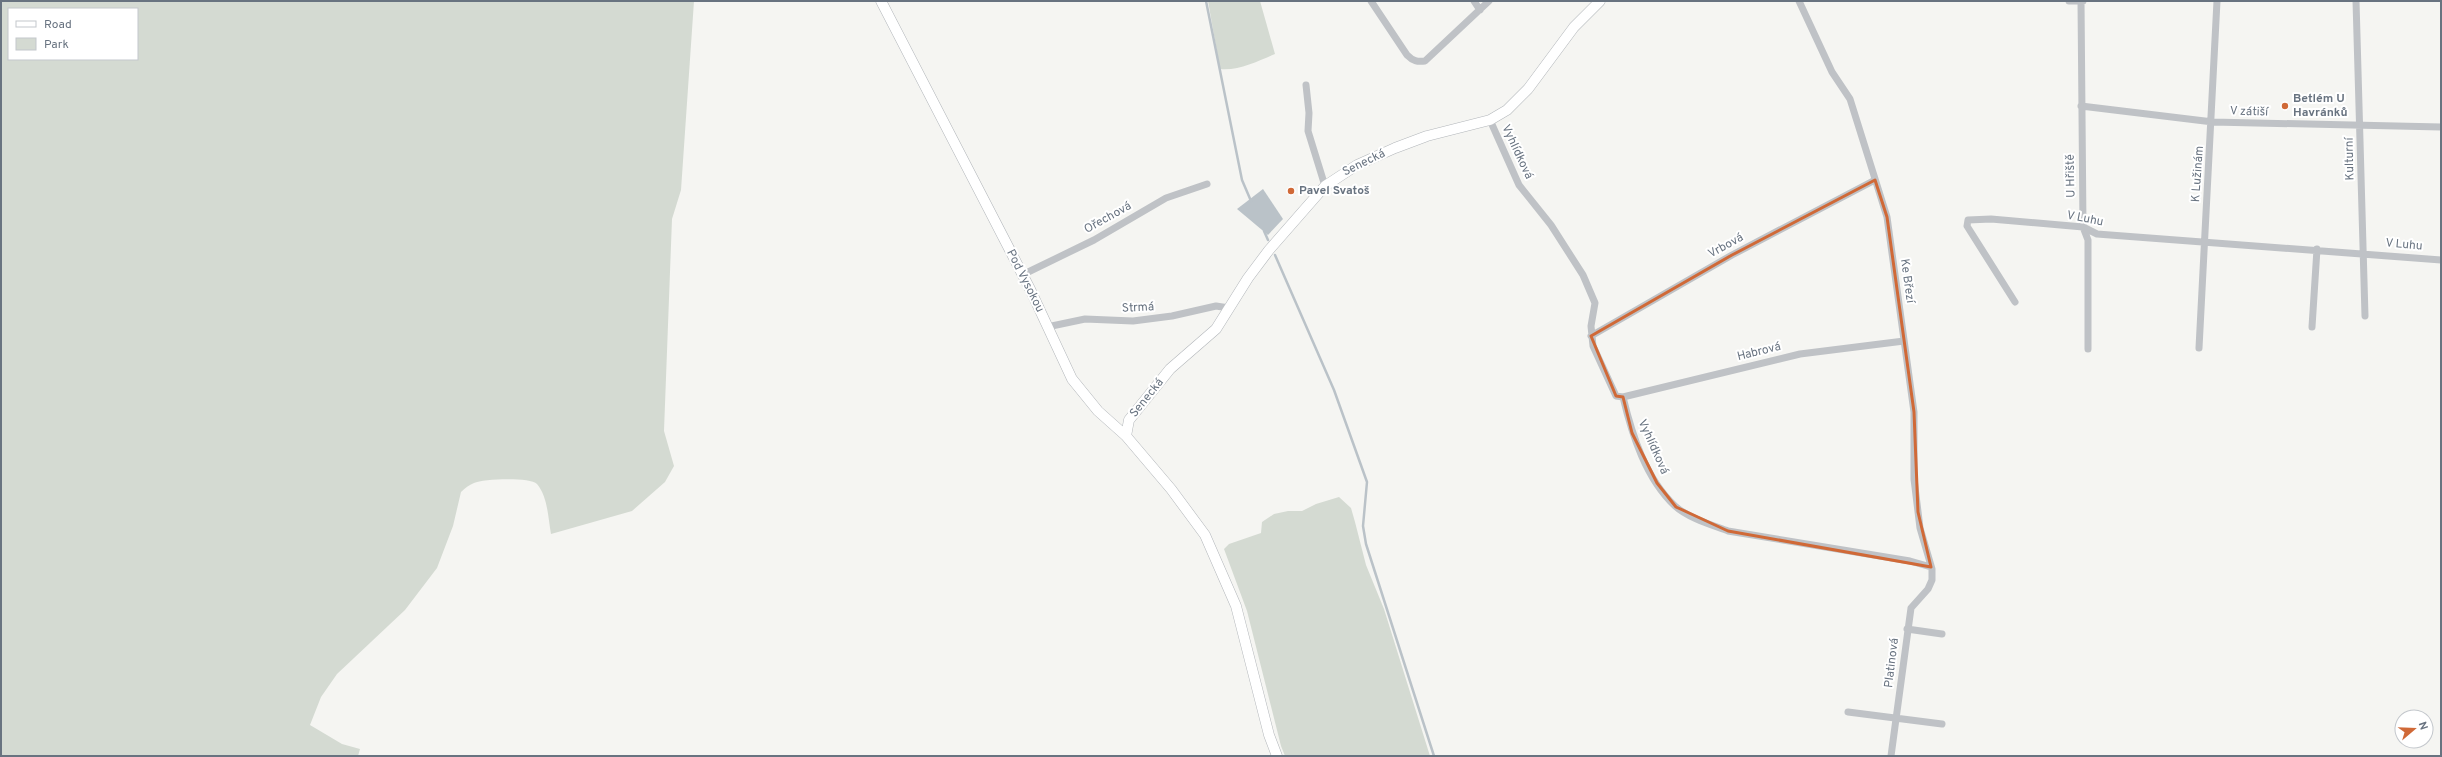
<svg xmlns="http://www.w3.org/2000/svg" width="2442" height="757" font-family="Overpass,sans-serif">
<rect width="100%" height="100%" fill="#f5f5f2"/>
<path fill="#d4dad2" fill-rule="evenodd" d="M 1,1 L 694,1 L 681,190 L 672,219 L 664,431 L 674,466 L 665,482 L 632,511 L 551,534 C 548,518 548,497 537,484 C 530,477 483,479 474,483 C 469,485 465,488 461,492 L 453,526 L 437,568 L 405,610 L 337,674 L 321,697 L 310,725 L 342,744 L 360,749 L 358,756 L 1,756 ZM 9,9 L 137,9 L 137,59 L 9,59 Z
M 1208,1 L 1260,1 L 1275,54 C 1258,61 1239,71 1220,69 Z
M 1339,497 L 1351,508 L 1355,522 L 1366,565 L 1384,609 L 1430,756 L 1285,756 L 1281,746 L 1247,611 L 1224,549 L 1229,544 L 1261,533 L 1262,522 L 1274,514 L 1288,511 L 1302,511 L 1316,504 Z"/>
<path fill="#bac2c8" d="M 1263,189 L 1283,219 L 1268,235 L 1237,209 Z"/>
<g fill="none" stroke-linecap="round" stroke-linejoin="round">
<path stroke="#bac2c8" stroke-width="2.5" d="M 1206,1 L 1242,180 L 1251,201
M 1264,231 L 1268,240
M 1275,255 L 1334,390 L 1367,482 L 1363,526 L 1366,544 L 1434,756"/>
<g stroke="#b2b6ba" stroke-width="11">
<path id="secondary" d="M 881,1 L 1030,289 L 1072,379 L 1098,411 L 1126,436 L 1171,489 L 1205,535 L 1236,606 L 1269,735 L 1277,756
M 1126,436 L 1129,420 L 1170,369 L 1216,329 L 1248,278 L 1269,250 L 1325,186 L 1357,165 L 1395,148 L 1427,136 L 1490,120 L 1507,110 L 1528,89 L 1574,27 L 1600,1"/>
</g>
<path stroke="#bfc2c6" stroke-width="7" d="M 1371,1 L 1407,55 C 1413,61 1417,62 1425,61 L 1489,1
M 1474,1 L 1480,10
M 1799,1 L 1832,72 L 1850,99 L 1887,217 L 1914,412 L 1914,479 L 1920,528 L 1932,569 L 1932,580 L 1928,589 L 1911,608 L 1891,756
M 2069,1 L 2083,1
M 2081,1 L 2083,227 L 2088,240 L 2088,349
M 2356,1 L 2365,316
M 1306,85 L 1309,113 L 1308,131 L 1325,186
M 2081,106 L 2213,122 L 2441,127
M 1490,120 L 1519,185 L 1551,225 L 1583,275 L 1595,303 L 1591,326 L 1593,346 L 1616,396 L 1623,397 C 1632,435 1646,479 1675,506 C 1688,518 1712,525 1728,531 L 1910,561 L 1931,567
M 1022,275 L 1094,240 L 1166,198 L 1207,184
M 2015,302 L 1967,226 L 1968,220 L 1991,219 L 2083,227 L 2097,234 L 2441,260
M 1047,327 L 1085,319 L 1133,321 L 1172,316 L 1216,306 L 1229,308
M 2312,327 L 2317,249
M 1591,336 L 1732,255 L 1875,180
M 2199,348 L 2217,1
M 1623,397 L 1800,354 L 1904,341
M 1907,629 L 1942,634
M 1848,712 L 1942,724"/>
<use href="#secondary" stroke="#fff" stroke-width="10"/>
</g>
<path fill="none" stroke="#d06937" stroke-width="3" stroke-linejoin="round" d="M 1875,180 L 1887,217 L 1914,412 L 1918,512 L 1931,567 L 1728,531 L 1676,507 L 1657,483 L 1632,433 L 1623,397 L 1616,396 L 1591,336 L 1732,255 Z"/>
<g fill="#d06937" stroke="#fff" stroke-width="1.5">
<circle cx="2285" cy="106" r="4"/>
<circle cx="1291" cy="191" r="4"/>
</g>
<g text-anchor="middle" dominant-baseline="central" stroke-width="4" stroke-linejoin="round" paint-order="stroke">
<g font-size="12" font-weight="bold" fill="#687380" stroke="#fff" text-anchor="start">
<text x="2293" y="99">Betlém U<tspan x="2293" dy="14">Havránků</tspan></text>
<text x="1299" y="191">Pavel Svatoš</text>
</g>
<g font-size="12" fill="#687380" stroke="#fff">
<text transform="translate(2249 112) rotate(2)">V zátiší</text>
<text transform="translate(1517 152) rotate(65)">Vyhlídková</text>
<text transform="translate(2350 159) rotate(-91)">Kulturní</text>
<text transform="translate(1364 163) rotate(-26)">Senecká</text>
<text transform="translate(2198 174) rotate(-86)">K Lužinám</text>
<text transform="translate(2071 176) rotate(-91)">U Hřiště</text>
<text transform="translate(1108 218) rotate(-29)">Ořechová</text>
<text transform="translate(2085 219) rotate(11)">V Luhu</text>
<text transform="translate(2404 245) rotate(5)">V Luhu</text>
<text transform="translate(1726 246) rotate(-29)">Vrbová</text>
<text transform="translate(1025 281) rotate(63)">Pod Vysokou</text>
<text transform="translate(1907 281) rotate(82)">Ke Březí</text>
<text transform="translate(1138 308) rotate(-3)">Strmá</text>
<text transform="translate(1759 352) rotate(-14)">Habrová</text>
<text transform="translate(1147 398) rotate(-51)">Senecká</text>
<text transform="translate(1653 447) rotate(66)">Vyhlídková</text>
<text transform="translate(1892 663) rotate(-83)">Platinová</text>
</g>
</g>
<rect width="2442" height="757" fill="none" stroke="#687380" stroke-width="4"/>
<rect x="8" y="8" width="130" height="52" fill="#ffffff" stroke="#c3c7cc"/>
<rect x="16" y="21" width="20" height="6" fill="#ffffff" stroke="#c3c7cc"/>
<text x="44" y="28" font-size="12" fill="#687380">Road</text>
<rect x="16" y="38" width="20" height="12" fill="#d4dad2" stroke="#c3c7cc"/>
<text x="44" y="48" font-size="12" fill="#687380">Park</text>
<g transform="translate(2414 729) rotate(71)"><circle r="19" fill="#ffffff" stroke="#c3c7cc"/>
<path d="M0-3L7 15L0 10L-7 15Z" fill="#d06937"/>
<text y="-6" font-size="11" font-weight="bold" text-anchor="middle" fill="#687380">N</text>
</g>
</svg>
